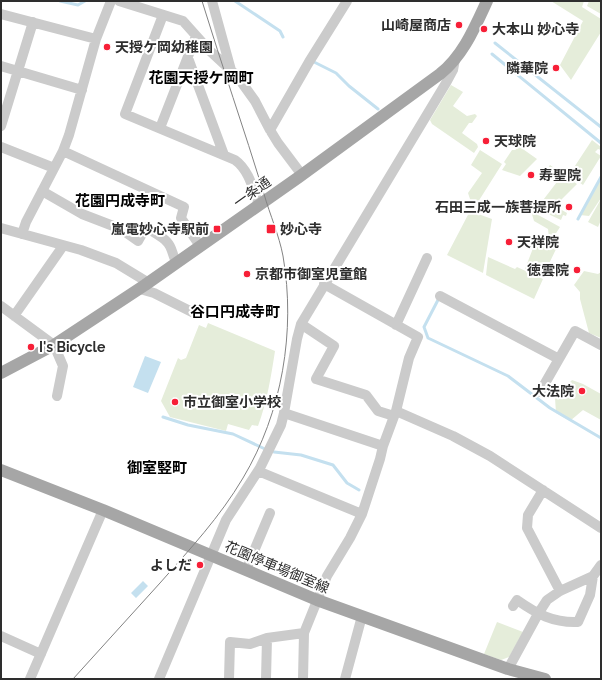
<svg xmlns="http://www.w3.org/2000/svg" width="602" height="680" font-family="Raleway,'Noto Sans JP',sans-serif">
<rect width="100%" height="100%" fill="#fff"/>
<path fill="#e5edda" d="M 551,1 L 584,1 L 582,7 L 601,19 L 601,32 L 571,80 L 560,65 L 583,21 Z
M 589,1 L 601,1 L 601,14 L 587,6 Z
M 451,85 L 463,92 L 453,106 L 467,116 L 475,114 L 477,116 L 472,123 L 469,123 L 462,133 L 477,144 L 478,147 L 474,153 L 432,124 L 430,120 Z
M 592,140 L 601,147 L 601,150 L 598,149 L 595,152 L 601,156 L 583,185 L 569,175 Z
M 520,147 L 537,159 L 520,176 L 502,170 L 506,164 L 504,162 L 512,150 L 515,150 Z
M 480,150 L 502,164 L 478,202 L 472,205 L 468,193 L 482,173 L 471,165 Z
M 550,165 L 577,184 L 555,206 L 567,213 L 566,216 L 563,215 L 561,220 L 548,214 L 551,209 L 548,212 L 537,208 L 560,178 L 548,168 Z
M 601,176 L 601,198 L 589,216 L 580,215 Z
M 601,199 L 601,220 L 598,227 L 588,222 Z
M 470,211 L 492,219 L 483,273 L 447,255 Z
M 531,211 L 560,227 L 553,238 L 549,238 L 548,229 L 534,221 Z
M 535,243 L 547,248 L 559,243 L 544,274 L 525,269 Z
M 488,257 L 515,269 L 517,267 L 543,279 L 534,299 L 486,275 Z
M 584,271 L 598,274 L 601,272 L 601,338 L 589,333 L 580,299 L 580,292 L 574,285 Z
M 208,323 L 275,351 C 271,377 267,402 258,426 L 252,425 L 249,430 L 228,424 L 226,431 L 170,417 L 161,401 L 178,358 L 181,360 L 186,358 L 199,325 L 206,328 Z
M 572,380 L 583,384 L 601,394 L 601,420 L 583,410 L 570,421 L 556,413 L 555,398 Z
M 497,622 L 523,632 L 509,657 L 501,660 L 484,654 Z"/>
<path fill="#c4e0ef" d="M 145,356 L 161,362 L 148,393 L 133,387 Z
M 143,581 L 148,586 L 136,598 L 131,593 Z"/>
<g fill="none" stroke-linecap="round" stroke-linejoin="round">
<path stroke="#c4e0ef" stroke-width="3" d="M 60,1 L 78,5 L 85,1
M 235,1 L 280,31 L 283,37
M 495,43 L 601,127
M 492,54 L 601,143
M 314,62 L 336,73 L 349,86 L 378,109
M 578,219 L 601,177
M 439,298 L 424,327 L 428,338 L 508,376 L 550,408 L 601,438
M 163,417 L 188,425 L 233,434 L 265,449
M 274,452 L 301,455 L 333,465 L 347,483 L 359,490"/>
<path stroke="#cbcbcb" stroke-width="10" d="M 119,1 L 183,21 L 209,50 L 237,76 L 255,101 L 270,130 L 278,143 L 302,175
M 212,1 L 231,70
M 1,14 L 96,39
M 163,15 L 125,114 L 235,160 C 249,170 253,189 259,205
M 188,58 L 224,155
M 1,66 L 82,90
M 1,126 L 33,22
M 160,128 L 196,36
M 270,130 L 309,62 L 347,1
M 1,147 L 54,168
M 63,151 L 184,207 L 181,218 L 200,246
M 42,191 L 82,214 L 121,229 L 138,241 L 146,227 C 152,232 162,236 167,242 C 173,248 172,256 177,263
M 1,228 L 81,250 L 116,263 L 144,280 L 147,284
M 22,234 L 26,222 L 63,151 L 69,135 L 96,39 L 111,1
M 140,289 L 154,293 L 194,313
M 440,296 L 559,359
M 1,306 L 54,345 L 63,366 L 57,396
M 14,316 L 63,246
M 301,324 L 334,346 L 316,379 L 366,395 L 378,411 L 394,416
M 396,325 L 427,258
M 540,392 L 575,331 L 601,345
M 396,411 L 453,436 L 490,456 L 601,528
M 284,413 L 383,446
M 258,471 L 362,514
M 543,490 L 528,515 L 527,528 L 560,591
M 246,570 L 270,513
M 513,606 L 517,600 C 537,614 553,623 578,622 L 590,595 L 593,576
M 1,636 L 41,654
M 508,669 L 538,614 L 547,600 L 560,591 L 593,576 L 601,565
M 30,679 L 103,510
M 159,679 L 226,520 L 260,468 L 281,425 L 284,413 L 297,339 L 301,324 L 446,83 L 453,70 L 455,59
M 229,679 L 230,642 L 250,644 L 267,638 L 304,633
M 266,679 L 267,638
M 303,679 L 304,633 L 327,576 L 350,538 L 362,514 L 380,459 L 383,446 L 396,411 L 409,358 L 418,337 L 324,284
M 345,679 L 362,616"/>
<path stroke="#a6a6a6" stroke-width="12" d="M 1,373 L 54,345 L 145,285 L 299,177 L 440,74 C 463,56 475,27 487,1
M 1,470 L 103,510 L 317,600 L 508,669 L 545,679"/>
<path stroke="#838383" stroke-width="1" d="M 73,679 C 102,647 131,615 160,583 C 190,549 220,517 243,478 C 282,413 296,331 283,256 C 279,235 270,215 264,194 C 244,129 222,66 202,1"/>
</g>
<g fill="#f71f37" stroke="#fff" stroke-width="1.5">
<circle cx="459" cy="25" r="4"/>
<circle cx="484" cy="29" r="4"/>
<circle cx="107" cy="47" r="4"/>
<circle cx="556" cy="68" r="4"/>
<circle cx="486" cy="141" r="4"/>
<circle cx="531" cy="175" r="4"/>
<circle cx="569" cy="207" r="4"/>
<rect x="213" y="225" width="8" height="8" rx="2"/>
<rect x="266" y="224" width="10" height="10" rx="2"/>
<circle cx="509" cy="242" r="4"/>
<circle cx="577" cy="270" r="4"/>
<circle cx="247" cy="274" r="4"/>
<circle cx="31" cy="347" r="4"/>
<circle cx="582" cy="391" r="4"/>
<circle cx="175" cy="402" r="4"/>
<circle cx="200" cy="565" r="4"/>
</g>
<g text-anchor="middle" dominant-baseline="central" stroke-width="4" stroke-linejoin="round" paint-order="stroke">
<g font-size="14" font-weight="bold" fill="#2e2e2e" stroke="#fff" text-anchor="start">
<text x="451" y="25" text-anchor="end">山崎屋商店</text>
<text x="492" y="29">大本山 妙心寺</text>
<text x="115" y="47">天授ケ岡幼稚園</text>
<text x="548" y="68" text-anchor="end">隣華院</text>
<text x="494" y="141">天球院</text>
<text x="539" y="175">寿聖院</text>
<text x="561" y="207" text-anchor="end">石田三成一族菩提所</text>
<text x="209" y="229" text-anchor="end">嵐電妙心寺駅前</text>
<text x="280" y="229">妙心寺</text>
<text x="517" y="242">天祥院</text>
<text x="569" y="270" text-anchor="end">徳雲院</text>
<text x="255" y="274">京都市御室児童館</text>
<text x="39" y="347">I's Bicycle</text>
<text x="574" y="391" text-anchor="end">大法院</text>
<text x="183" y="402">市立御室小学校</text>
<text x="192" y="565" text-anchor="end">よしだ</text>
</g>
<g font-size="14" fill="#2e2e2e" stroke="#fff">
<text transform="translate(252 192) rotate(-35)">一条通</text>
<text transform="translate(277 567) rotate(23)">花園停車場御室線</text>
</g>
<g font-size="15" font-weight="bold" fill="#000" stroke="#fff">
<text x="201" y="78">花園天授ケ岡町</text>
<text x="120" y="201">花園円成寺町</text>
<text x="235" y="312">谷口円成寺町</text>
<text x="157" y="468">御室竪町</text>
</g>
</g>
<rect width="602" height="680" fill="none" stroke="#2e2e2e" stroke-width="4"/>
</svg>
